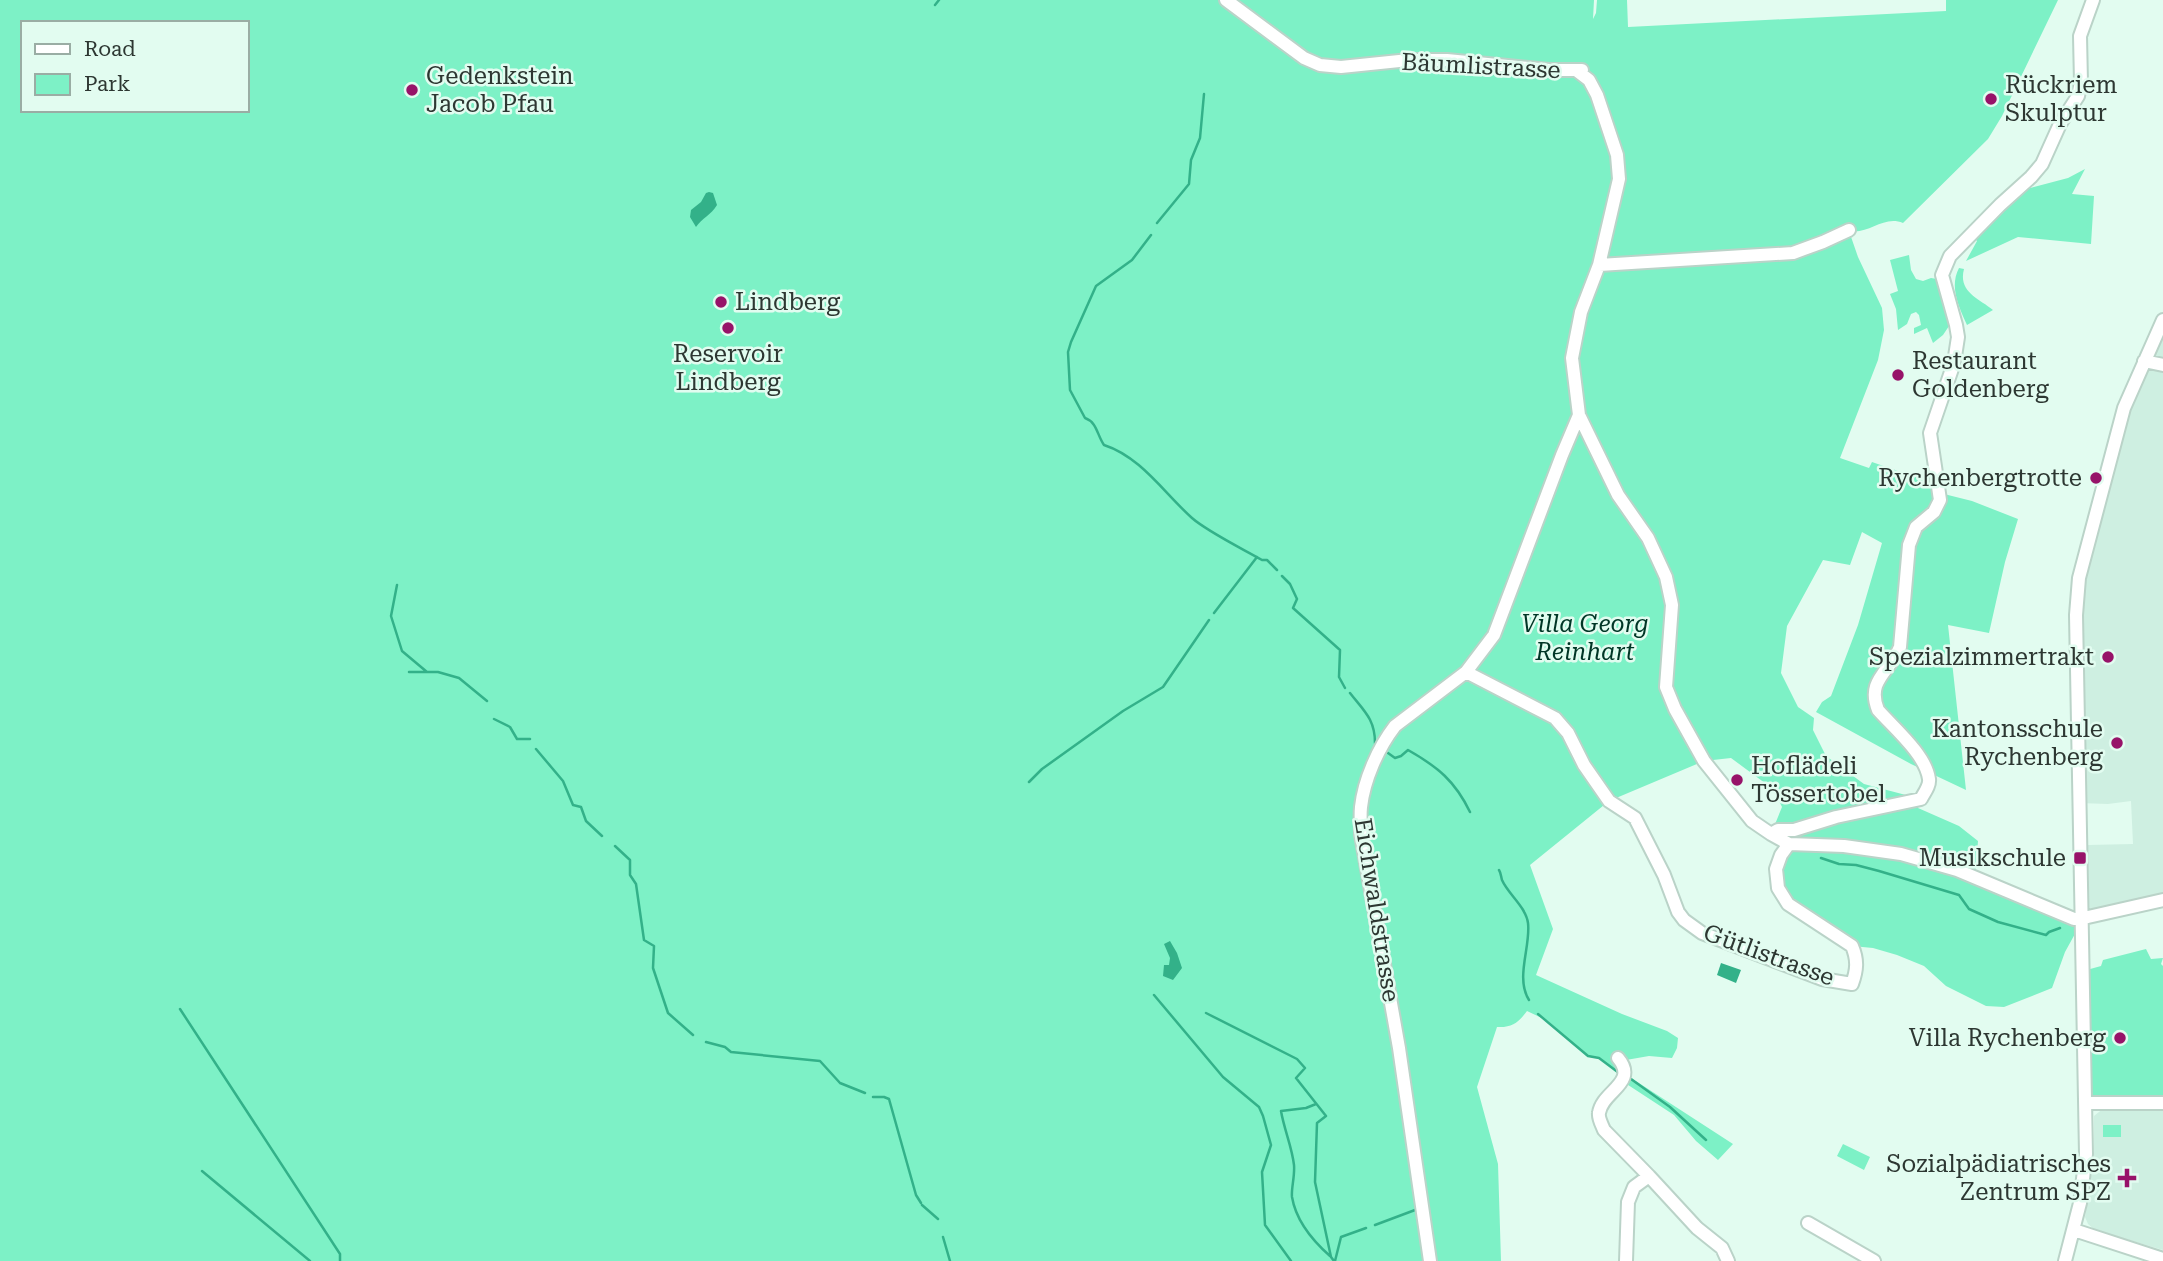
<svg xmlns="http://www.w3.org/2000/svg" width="2163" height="1261" font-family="'Roboto Serif',serif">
<rect width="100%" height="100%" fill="#e2fcf0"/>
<path fill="#ceefe1" d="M 2163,320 L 2163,900 L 2089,914 L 2088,845 L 2133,844 L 2131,801 L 2108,804 L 2079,803 L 2076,615 L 2124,408 Z
M 2163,1107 L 2163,1250 L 2095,1230 L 2088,1224 L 2085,1217 L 2094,1157 L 2094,1116 L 2104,1108 Z"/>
<path fill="#7df1c6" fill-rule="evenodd" d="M 0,0 L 1594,0 L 1593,19 L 1596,13 L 1597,0 L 1627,0 L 1628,27 L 1946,11 L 1946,0 L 2058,0 L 2002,116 L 1988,139 L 1903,223 C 1883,215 1869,235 1849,231 L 1858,257 L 1882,308 L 1884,330 L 1878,360 L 1840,458 L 1869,468 L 1872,462 L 1924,480 L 1933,461 L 1940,493 L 1972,501 L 2018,519 L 2005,562 L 1989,633 L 1948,625 L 1966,790 L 1911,764 L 1816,712 L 1822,702 L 1831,696 L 1858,625 L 1882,543 L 1862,532 L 1850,565 L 1823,560 L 1787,626 L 1781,673 L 1798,707 L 1814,718 L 1813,730 L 1826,756 L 1864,784 L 1921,799 L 1918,808 L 1959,826 L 1978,841 L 1975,879 L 2074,919 L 2076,932 L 2065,952 L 2052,988 L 2004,1007 L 1986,1006 L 1946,986 L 1924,966 L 1897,955 L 1873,948 L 1852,946 L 1788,904 L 1778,888 L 1788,844 L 1771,834 L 1782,807 L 1773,789 L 1731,758 L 1704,761 L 1609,801 L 1530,865 L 1553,929 L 1536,975 L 1622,1014 L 1667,1031 L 1678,1038 L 1677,1048 L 1672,1058 L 1649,1056 L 1626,1060 L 1619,1073 L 1599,1058 L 1588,1056 L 1548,1021 L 1527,1011 C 1519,1022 1512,1028 1497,1027 L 1477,1087 L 1498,1164 L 1501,1261 L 0,1261 ZM 23,23 L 247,23 L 247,110 L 23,110 Z
M 2085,169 L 2072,194 L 2094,196 L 2091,244 L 2018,237 L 1966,261 L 1977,241 L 1971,234 L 2015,192 L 2068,178 Z
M 1909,255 L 1911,270 L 1916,279 L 1923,281 L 1931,278 L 1937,279 L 1939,289 L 1951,323 L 1943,335 L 1933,343 L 1927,328 L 1914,334 L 1914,328 L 1921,325 L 1919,315 L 1916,312 L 1911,314 L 1907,324 L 1898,330 L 1896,309 L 1890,294 L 1898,291 L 1890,260 Z
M 1959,268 L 1964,269 C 1958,292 1978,298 1993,310 L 1967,325 C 1959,307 1949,287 1959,268 Z
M 2146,949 L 2151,959 L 2163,958 L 2161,964 L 2163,966 L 2163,1103 L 2086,1103 L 2083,971 L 2101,966 L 2103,960 Z
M 1625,1074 L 1733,1144 L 1718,1160 L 1696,1141 L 1674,1115 L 1622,1081 Z
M 2103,1125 L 2121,1125 L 2121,1137 L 2103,1137 Z
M 1843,1144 L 1870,1157 L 1864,1170 L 1837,1156 Z"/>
<path fill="#33b189" d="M 709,192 L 713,193 L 717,205 C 711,215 702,218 696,227 L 690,217 L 691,210 L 701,202 L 706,193 Z
M 1170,941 L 1177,953 L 1182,968 L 1173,980 L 1163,976 L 1164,965 L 1169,965 L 1170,958 L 1164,944 Z
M 1721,963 L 1741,970 L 1736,983 L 1717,975 Z"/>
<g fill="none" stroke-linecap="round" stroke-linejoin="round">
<path stroke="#33b189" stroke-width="2.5" d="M 935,5 L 939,0
M 1157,223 L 1189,184 L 1191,160 L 1200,138 L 1204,94
M 1151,235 L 1132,260 L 1096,286 L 1071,342 L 1068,352 L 1070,390 L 1085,418 C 1097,422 1097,435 1104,445 C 1141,457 1164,493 1192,518 C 1208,532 1243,549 1262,560 L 1267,560 L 1277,570
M 1282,576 L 1290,584 L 1297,599 L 1293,608 L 1340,650 L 1339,677 L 1345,688
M 397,585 L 391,616 L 402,651 L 427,672
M 1214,613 L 1257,557
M 409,672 L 438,672 L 459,678 L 487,701
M 1350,693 C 1364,711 1375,719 1375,743
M 494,719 L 510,727 L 517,739 L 530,739
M 536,749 L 563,781 L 573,805 L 581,807 L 586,821 L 602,836
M 1388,753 L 1395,758 L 1401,756 L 1408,750 C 1438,767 1455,781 1470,812
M 1029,782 L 1042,769 L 1123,711 L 1163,687 L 1209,620
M 615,846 L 630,860 L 630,875 L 636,884 L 644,940 L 654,946 L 653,968 L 668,1013 L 693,1035
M 1821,858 L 1839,864 L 1856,865 L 1879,871 L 1959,895 L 1969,909 L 1998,922 L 2046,935 L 2049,932 L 2060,928
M 1499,870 C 1501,873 1501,877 1502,880 C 1508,894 1526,907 1528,923 C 1531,946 1515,978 1529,1000
M 1154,995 L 1223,1077 L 1259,1107 L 1263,1116 L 1271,1145 L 1262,1172 L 1265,1225 L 1291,1261
M 180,1009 L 340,1254 L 340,1261
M 1206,1013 L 1297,1059 L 1305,1068 L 1296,1078 L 1326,1116 L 1317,1123 L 1315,1182 L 1331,1257 L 1334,1261
M 1538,1014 L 1588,1056 L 1599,1058 L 1619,1073
M 706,1042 L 725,1047 L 731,1052 L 820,1061 L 840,1083 L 865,1093
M 1631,1079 L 1670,1107 L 1706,1140
M 873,1097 L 884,1097 L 889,1099 L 916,1195 L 921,1203
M 1316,1104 L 1306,1108 L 1281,1111 C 1284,1129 1292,1147 1294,1165 C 1295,1176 1291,1189 1292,1197 C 1296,1221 1313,1241 1330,1256
M 202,1171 L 310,1261
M 922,1205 L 938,1219
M 1375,1225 L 1415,1210
M 943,1237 L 950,1261
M 1335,1261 L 1341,1237 L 1366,1228"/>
<g stroke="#bad3c8" stroke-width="16">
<path id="minor" d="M 1226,0 L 1304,58 L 1320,65 L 1341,67 L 1409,60 L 1447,60 L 1549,70 L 1582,70
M 1576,70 L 1589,80 L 1597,95 L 1617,155 L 1619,179 L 1599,265 L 1581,312 L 1572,358 L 1579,415 L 1618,495 L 1648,538 L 1666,577 L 1672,605 L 1666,687 L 1675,709 L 1704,761 L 1752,821 L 1771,834 L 1789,844 L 1844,846 L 1901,854 L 1957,870 L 2074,919 L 2088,917 L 2163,900
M 1599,265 L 1793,253 L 1823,242 L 1849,230
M 2144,361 L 2163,365
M 1466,672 L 1555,718 L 1568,733 L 1584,765 L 1609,801 L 1635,818 L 1664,875 L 1678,912 L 1684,920 L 1702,933 L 1822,979 L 1852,984 C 1857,970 1858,960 1852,946 L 1788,904 L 1778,888 L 1776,869 L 1781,855 L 1789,844
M 1771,834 L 1778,830 L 1794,830 L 1836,817 L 1921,799 C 1924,793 1930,786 1929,779 C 1926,755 1894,728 1878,710 C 1866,680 1890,672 1900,647 L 1909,545 L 1916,527 L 1934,512 L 1940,500 L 1930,433 L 1954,363 L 1958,337 L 1956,325 L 1942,275 L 1950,256 L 2000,205 L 2031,177 L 2042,164 L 2060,124 L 2078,96 L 2081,82 L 2080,36 L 2093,0
M 1618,1058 C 1639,1083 1602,1091 1599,1113 C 1598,1118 1602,1125 1604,1130 L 1649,1176
M 2086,1103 L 2163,1103
M 1808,1223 L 1874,1261
M 2074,1230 L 2163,1259
M 1430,1261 L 1399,1048 L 1361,835 C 1361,826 1360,816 1361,807 C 1364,780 1378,748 1395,726 L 1466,672 L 1494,635 L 1562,455 L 1579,415
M 1626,1261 L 1628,1202 L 1634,1187 L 1649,1176 L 1697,1228 L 1722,1248 L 1728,1261
M 2065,1261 L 2080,1203 L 2086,1154 L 2076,615 L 2079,578 L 2124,408 L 2163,320"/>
</g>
<use href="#minor" stroke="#fff" stroke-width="12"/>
</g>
<g fill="#971369" stroke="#e2fcf0" stroke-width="2.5">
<circle cx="412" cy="90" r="7"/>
<circle cx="1991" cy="99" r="7"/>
<circle cx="721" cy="302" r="7"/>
<circle cx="728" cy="328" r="7"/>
<circle cx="1898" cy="375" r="7"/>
<circle cx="2096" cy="478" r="7"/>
<circle cx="2108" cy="657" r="7"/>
<circle cx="2117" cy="743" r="7"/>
<circle cx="1737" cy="780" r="7"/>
<rect x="2073" y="851" width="14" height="14" rx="3.5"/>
<circle cx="2120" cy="1038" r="7"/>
<path d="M2123.5 1167.5h7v7h7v7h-7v7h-7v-7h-7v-7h7z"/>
</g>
<g text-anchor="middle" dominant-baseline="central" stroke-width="5" stroke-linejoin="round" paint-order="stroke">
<g font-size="24" fill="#2d3732" stroke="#e2fcf0">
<text transform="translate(1481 66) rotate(3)">Bäumlistrasse</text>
<text transform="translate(1377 910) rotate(81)">Eichwaldstrasse</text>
<text transform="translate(1769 955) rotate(20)">Gütlistrasse</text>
</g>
<g font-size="24" fill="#2d3732" stroke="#e2fcf0" text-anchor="end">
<text x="426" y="76" text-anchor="start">Gedenkstein<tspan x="426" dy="28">Jacob Pfau</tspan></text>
<text x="2005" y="85" text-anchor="start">Rückriem<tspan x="2005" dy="28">Skulptur</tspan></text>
<text x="735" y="302" text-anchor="start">Lindberg</text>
<text x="728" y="354" text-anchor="middle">Reservoir<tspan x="728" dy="28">Lindberg</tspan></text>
<text x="1912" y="361" text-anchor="start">Restaurant<tspan x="1912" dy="28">Goldenberg</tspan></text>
<text x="2082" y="478">Rychenbergtrotte</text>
<text x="2094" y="657">Spezialzimmertrakt</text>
<text x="2103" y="729">Kantonsschule<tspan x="2103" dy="28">Rychenberg</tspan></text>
<text x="1751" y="766" text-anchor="start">Hoflädeli<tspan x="1751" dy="28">Tössertobel</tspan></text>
<text x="2066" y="858">Musikschule</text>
<text x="2106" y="1038">Villa Rychenberg</text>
<text x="2111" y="1164">Sozialpädiatrisches<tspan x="2111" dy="28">Zentrum SPZ</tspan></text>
</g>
<g font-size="24" font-style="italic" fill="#003626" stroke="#e2fcf0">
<text x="1585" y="624">Villa Georg<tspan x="1585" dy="28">Reinhart</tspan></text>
</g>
</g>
<rect x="21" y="21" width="228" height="91" fill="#e2fcf0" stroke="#9aada4" stroke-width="2"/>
<rect x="35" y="44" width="35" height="10" fill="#ffffff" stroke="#9aada4" stroke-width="2"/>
<text x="84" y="56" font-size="21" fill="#2d3732">Road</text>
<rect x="35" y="74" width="35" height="21" fill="#7df1c6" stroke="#9aada4" stroke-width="2"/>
<text x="84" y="91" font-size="21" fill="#2d3732">Park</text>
</svg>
